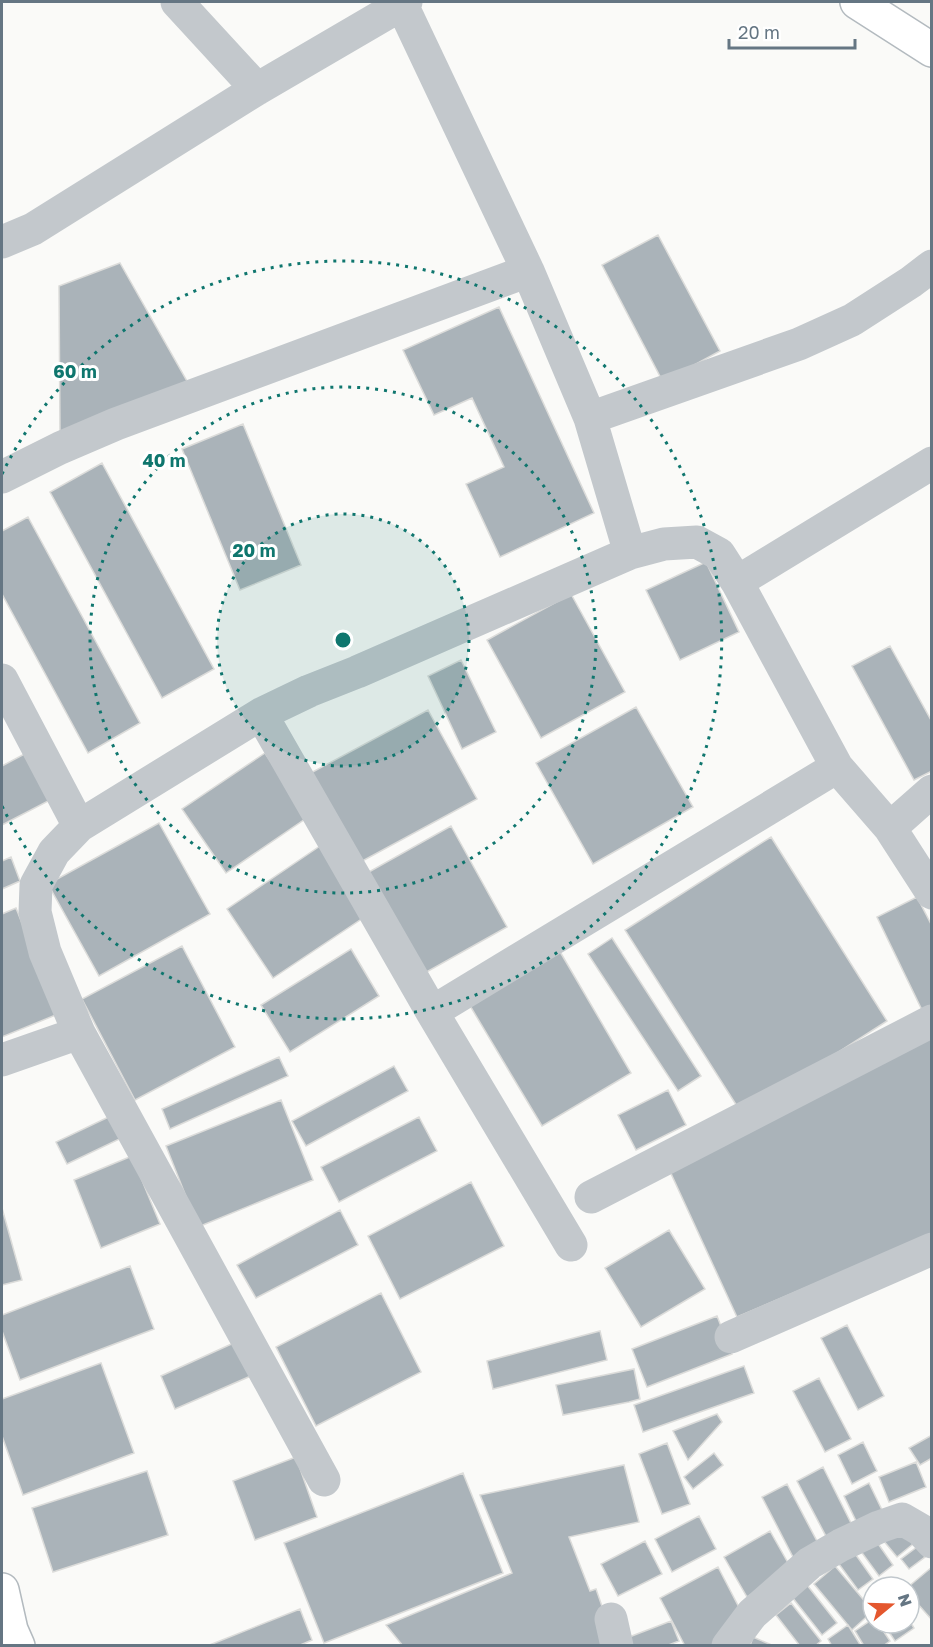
<svg xmlns="http://www.w3.org/2000/svg" width="933" height="1647" font-family="'Golos Text',sans-serif">
<rect width="100%" height="100%" fill="#fafaf8"/>
<path fill="#aab3b9" stroke="#dcdcda" stroke-width="1.5" d="M 658,235 L 720,351 L 663,382 L 602,265 Z
M 120,263 L 188,383 L 60,435 L 59,286 Z
M 499,307 L 594,513 L 500,557 L 466,484 L 504,467 L 472,398 L 434,415 L 403,350 Z
M 243,424 L 301,565 L 240,590 L 182,449 Z
M 102,463 L 214,669 L 162,698 L 50,492 Z
M 28,517 L 140,723 L 88,753 L 2,594 L 2,531 Z
M 706,562 L 739,632 L 680,660 L 646,590 Z
M 571,594 L 625,692 L 541,738 L 487,640 Z
M 890,646 L 932,722 L 932,771 L 914,780 L 852,666 Z
M 461,660 L 496,732 L 462,749 L 428,676 Z
M 636,707 L 693,807 L 593,864 L 536,763 Z
M 428,710 L 477,799 L 355,865 L 307,775 Z
M 30,751 L 54,798 L 2,825 L 2,766 Z
M 265,753 L 308,817 L 226,873 L 182,809 Z
M 159,823 L 210,914 L 99,976 L 48,884 Z
M 451,826 L 507,927 L 423,974 L 367,873 Z
M 771,837 L 887,1021 L 742,1114 L 625,930 Z
M 323,844 L 369,914 L 273,978 L 227,909 Z
M 11,857 L 20,881 L 2,889 L 2,861 Z
M 917,897 L 932,926 L 932,1005 L 922,1010 L 877,917 Z
M 16,908 L 58,1014 L 2,1037 L 2,914 Z
M 612,938 L 701,1076 L 678,1091 L 588,954 Z
M 182,946 L 235,1047 L 135,1100 L 82,999 Z
M 351,949 L 379,996 L 290,1052 L 261,1005 Z
M 559,950 L 631,1073 L 542,1126 L 469,1004 Z
M 932,1034 L 932,1234 L 737,1317 L 668,1167 Z
M 279,1057 L 288,1076 L 170,1129 L 162,1109 Z
M 394,1066 L 408,1091 L 306,1146 L 292,1121 Z
M 668,1090 L 686,1125 L 636,1150 L 618,1115 Z
M 281,1100 L 313,1180 L 198,1227 L 166,1146 Z
M 119,1112 L 130,1134 L 67,1164 L 56,1142 Z
M 419,1117 L 437,1151 L 339,1202 L 321,1167 Z
M 132,1156 L 160,1224 L 101,1248 L 74,1180 Z
M 471,1182 L 504,1246 L 400,1299 L 368,1236 Z
M 2,1208 L 22,1280 L 2,1285 Z
M 340,1210 L 358,1245 L 256,1298 L 237,1265 Z
M 669,1230 L 705,1289 L 641,1327 L 605,1268 Z
M 130,1266 L 154,1329 L 20,1380 L 2,1331 L 2,1315 Z
M 381,1293 L 421,1372 L 316,1426 L 276,1347 Z
M 717,1316 L 732,1354 L 647,1387 L 632,1349 Z
M 847,1325 L 884,1396 L 858,1410 L 821,1338 Z
M 600,1331 L 607,1360 L 493,1389 L 487,1361 Z
M 238,1341 L 253,1375 L 175,1409 L 161,1376 Z
M 101,1363 L 134,1453 L 23,1495 L 2,1436 L 2,1399 Z
M 744,1366 L 754,1393 L 643,1432 L 634,1405 Z
M 634,1369 L 640,1399 L 629,1402 L 563,1415 L 556,1385 Z
M 819,1378 L 851,1439 L 825,1452 L 793,1391 Z
M 717,1414 L 722,1422 L 688,1460 L 673,1431 Z
M 932,1435 L 932,1458 L 920,1465 L 909,1448 Z
M 863,1442 L 877,1471 L 852,1484 L 838,1455 Z
M 667,1443 L 690,1504 L 662,1514 L 639,1454 Z
M 714,1453 L 723,1465 L 693,1489 L 684,1477 Z
M 296,1457 L 317,1517 L 255,1540 L 233,1481 Z
M 916,1462 L 926,1487 L 889,1502 L 879,1477 Z
M 624,1465 L 639,1522 L 569,1537 L 590,1591 L 596,1589 L 605,1615 L 604,1646 L 403,1646 L 386,1625 L 512,1573 L 480,1495 Z
M 823,1467 L 854,1529 L 829,1542 L 797,1481 Z
M 147,1471 L 168,1535 L 53,1572 L 32,1508 Z
M 463,1473 L 503,1573 L 324,1643 L 284,1543 Z
M 869,1483 L 883,1512 L 858,1525 L 844,1496 Z
M 787,1484 L 819,1545 L 794,1559 L 762,1497 Z
M 699,1516 L 716,1549 L 672,1572 L 655,1539 Z
M 899,1527 L 913,1544 L 897,1557 L 883,1540 Z
M 770,1531 L 792,1570 L 747,1597 L 724,1557 Z
M 872,1535 L 893,1565 L 879,1576 L 857,1546 Z
M 645,1541 L 662,1574 L 618,1596 L 601,1564 Z
M 917,1547 L 925,1557 L 909,1569 L 901,1559 Z
M 851,1548 L 873,1579 L 858,1590 L 836,1560 Z
M 835,1566 L 873,1611 L 852,1630 L 814,1584 Z
M 718,1567 L 745,1619 L 721,1646 L 685,1646 L 660,1598 Z
M 932,1567 L 932,1620 L 909,1594 L 908,1587 Z
M 807,1585 L 837,1623 L 822,1635 L 792,1597 Z
M 791,1603 L 821,1641 L 815,1646 L 800,1646 L 776,1615 Z
M 300,1609 L 312,1640 L 298,1646 L 207,1646 Z
M 873,1619 L 873,1623 L 878,1623 L 890,1641 L 883,1646 L 864,1646 L 855,1631 Z
M 909,1620 L 914,1628 L 895,1641 L 883,1623 L 909,1623 Z
M 671,1621 L 679,1641 L 666,1646 L 627,1646 L 624,1639 Z
M 848,1625 L 861,1646 L 832,1646 L 828,1639 Z
M 753,1637 L 774,1646 L 750,1646 Z"/>
<g fill="none" stroke-linecap="round" stroke-linejoin="round">
<g stroke="#b3babf" stroke-width="36">
<path id="secondary" d="M 857,2 L 932,50
M 2,1590 L 11,1630 L 18,1646"/>
</g>
<path stroke="#c3c8cc" stroke-width="33" d="M 177,2 L 257,89
M 402,5 L 528,271 L 590,418 L 630,553
M 2,242 L 33,229 L 257,89 L 406,2
M 590,418 L 799,344 L 852,320 L 911,282 L 932,266
M 2,477 L 60,448 L 116,424 L 528,271
M 737,582 L 932,463
M 2,680 L 79,826
M 261,714 L 432,1012 L 571,1245
M 890,828 L 932,791
M 432,1012 L 837,767
M 2,1060 L 79,1033
M 591,1197 L 932,1021
M 731,1337 L 932,1249
M 324,1480 L 79,1033 L 45,952 L 35,912 L 36,885 L 54,852 L 79,826 L 261,714 L 309,691 L 357,672 L 630,553 L 664,544 L 697,542 L 719,554 L 737,582 L 837,767 L 890,828 L 932,893
M 611,1619 L 617,1646
M 728,1646 L 752,1614 L 810,1563 L 841,1545 L 879,1527 L 902,1519 L 921,1530 L 932,1542"/>
<use href="#secondary" stroke="#fff" stroke-width="33"/>
</g>
<circle cx="343" cy="640" r="126" fill="#0f766e" fill-opacity=".12"/>
<g fill="none" stroke="#0f766e" stroke-width="3" stroke-dasharray="3 6">
<circle cx="343" cy="640" r="126"/>
<circle cx="343" cy="640" r="253"/>
<path d="M2 474A379 379 0 1 1 2 806"/>
</g>
<circle cx="343" cy="640" r="9" fill="#0f766e" stroke="#fff" stroke-width="3"/>
<g font-size="18" text-anchor="middle" font-weight="bold" fill="#0f766e" stroke="#fff" stroke-width="6" stroke-linejoin="round" paint-order="stroke">
<text x="75" y="378">60 m</text>
<text x="164" y="467">40 m</text>
<text x="254" y="557">20 m</text>
</g>
<rect width="933" height="1647" fill="none" stroke="#657683" stroke-width="6"/>
<g transform="translate(891 1605) rotate(71)"><circle r="28" fill="#ffffff" stroke="#c1c8cd" stroke-width="1.5"/>
<path d="M0-4.5L10 22L0 15L-10 22Z" fill="#e4572e"/>
<text y="-9" font-size="16" font-weight="bold" text-anchor="middle" fill="#657683">N</text>
</g>
<path d="M729 39v9h126v-9" fill="none" stroke="#657683" stroke-width="3"/>
<text x="738" y="39" font-size="18" fill="#657683" stroke="#ffffff" stroke-width="4.5" paint-order="stroke">20 m</text>
</svg>
